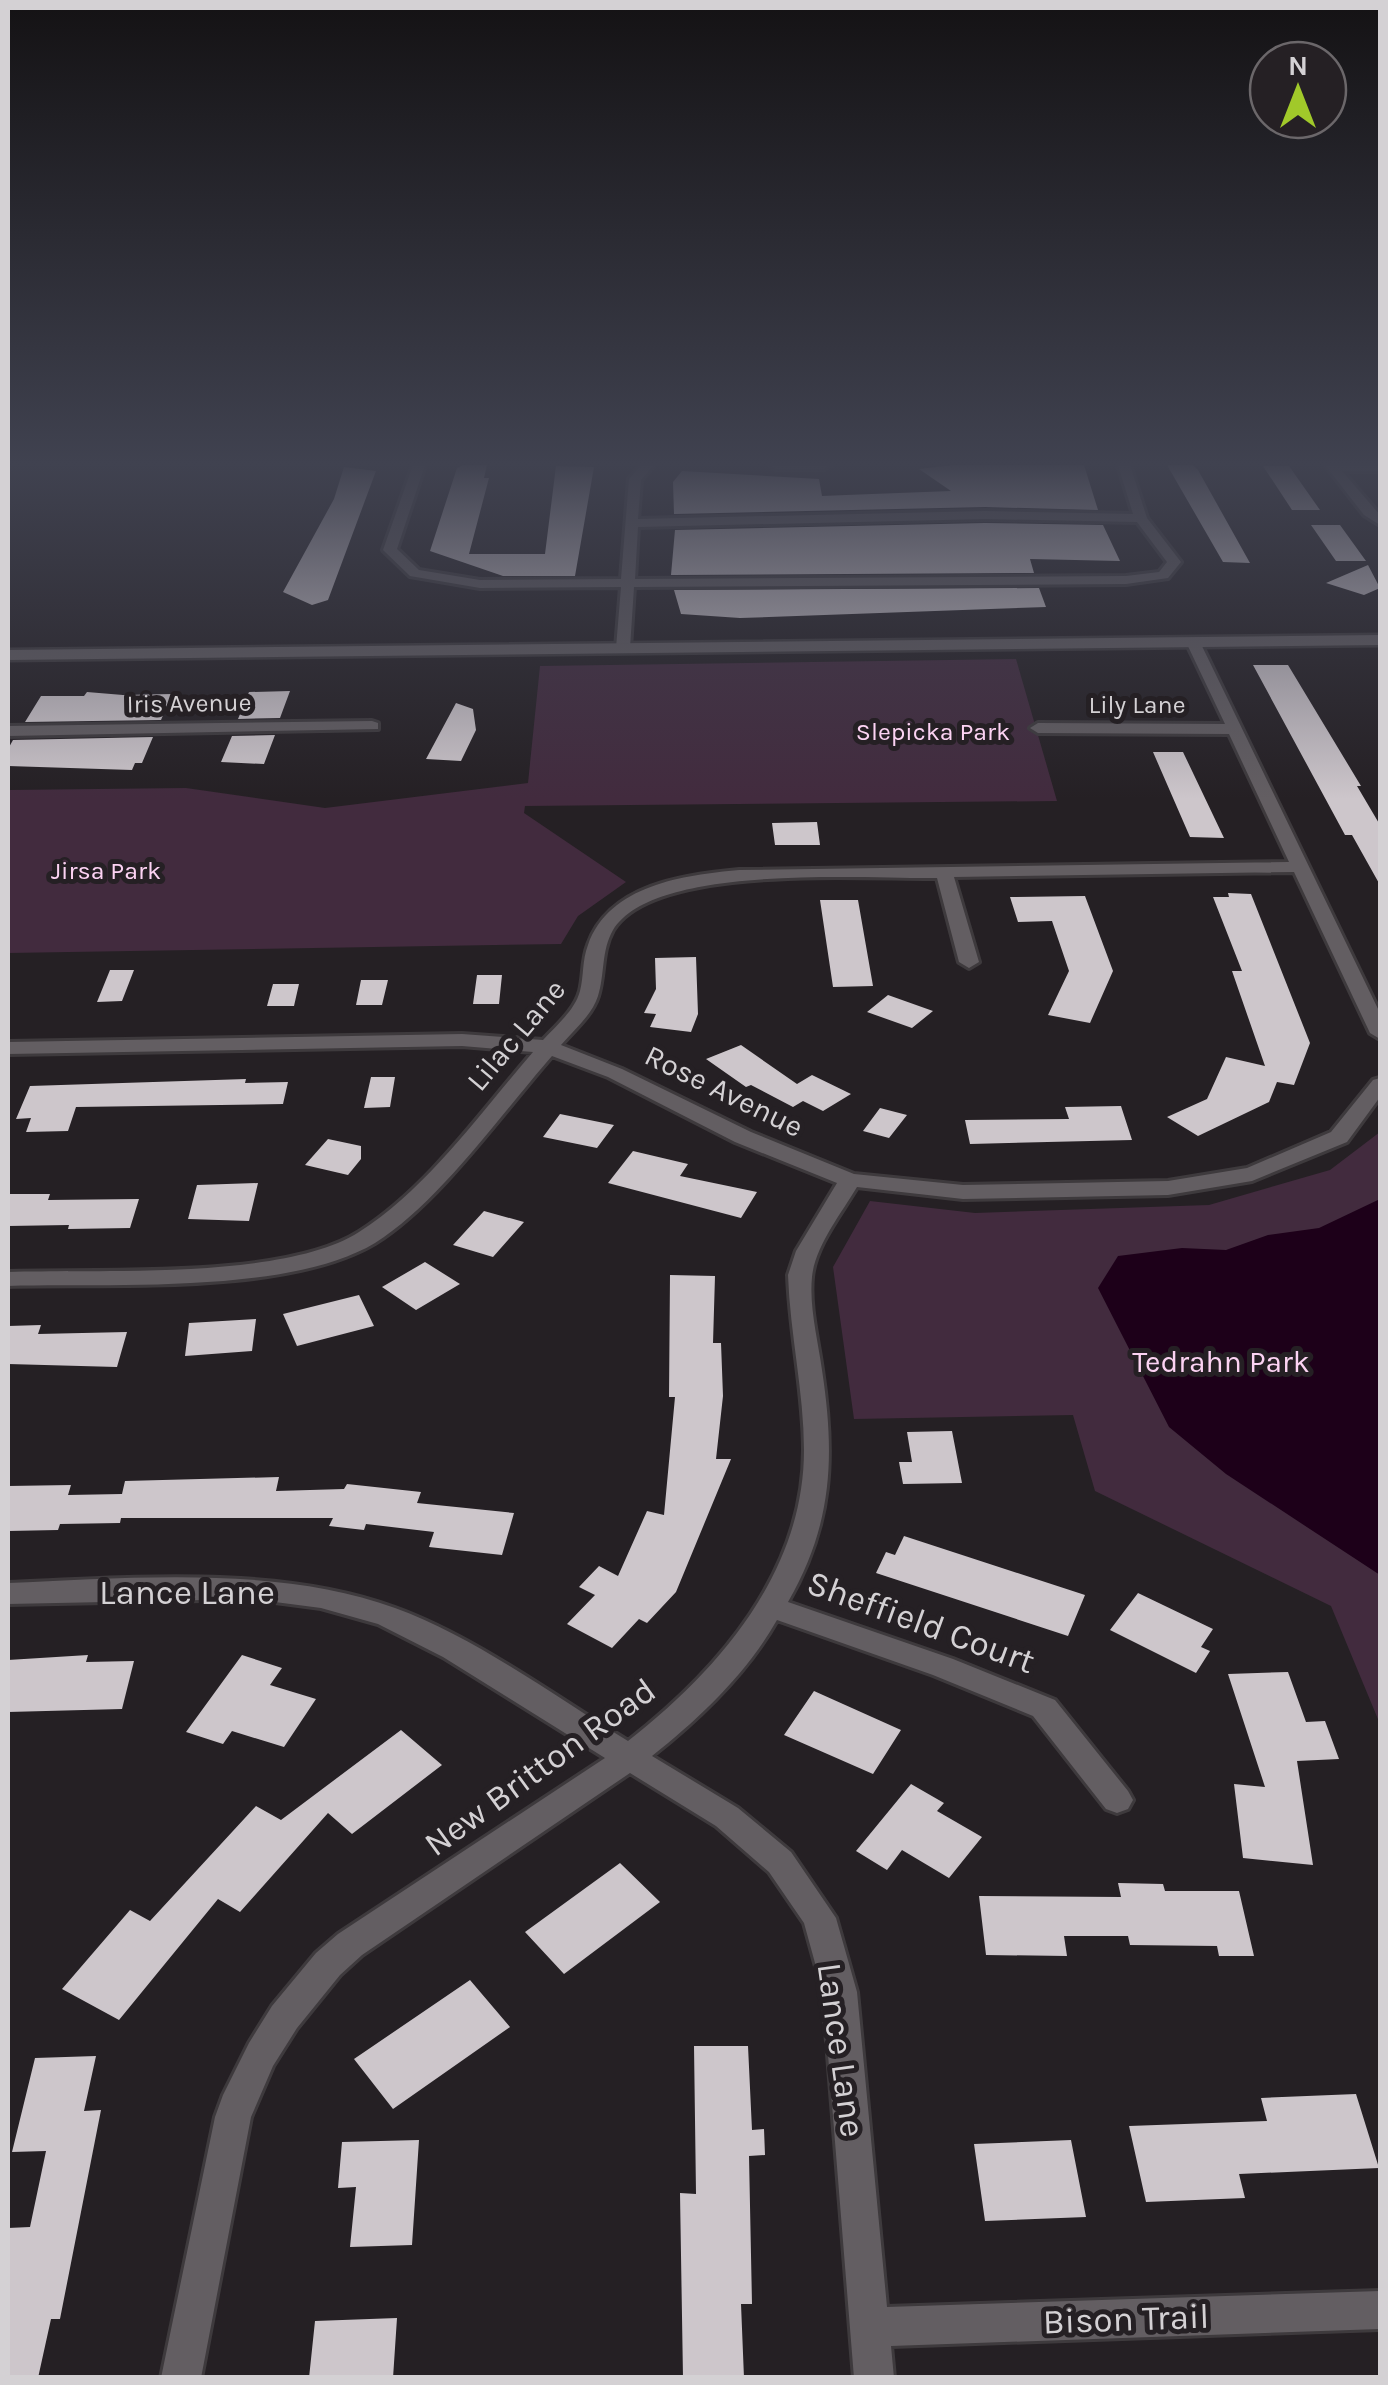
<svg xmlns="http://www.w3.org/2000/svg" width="1388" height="2385" font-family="Karla,sans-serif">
<rect width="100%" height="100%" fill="#252024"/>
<path fill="#422b3e" d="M 1016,659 L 1057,801 L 525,806 L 524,813 L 626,882 L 578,916 L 561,944 L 8,953 L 8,790 L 186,788 L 325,808 L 528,783 L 540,666 Z
M 1380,1132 L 1380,1724 L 1331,1606 L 1095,1491 L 1073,1415 L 854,1419 L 833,1267 L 870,1201 L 975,1213 L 1209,1205 L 1330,1170 Z"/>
<path fill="#1d0019" d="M 1380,1199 L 1380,1575 L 1226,1474 L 1169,1427 L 1098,1288 L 1118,1256 L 1182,1248 L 1226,1250 L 1268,1235 L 1319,1228 Z"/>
<path fill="#cdc6cb" d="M 463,465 L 487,465 L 484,478 L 489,478 L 469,554 L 545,554 L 556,466 L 594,467 L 575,576 L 503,576 L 430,551 L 457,468 Z
M 952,465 L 1084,465 L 1098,510 L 985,507 L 674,514 L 673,482 L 682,471 L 819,479 L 822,496 L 846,495 L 951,491 L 919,469 Z
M 1167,465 L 1193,465 L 1198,470 L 1250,563 L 1223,562 Z
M 1263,466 L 1289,466 L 1320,510 L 1292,510 Z
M 344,467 L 376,471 L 328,600 L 312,605 L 283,592 L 334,499 Z
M 985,523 L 1103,525 L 1120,561 L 1030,559 L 1034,573 L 671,575 L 675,530 Z
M 1311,525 L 1340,525 L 1366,561 L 1336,561 Z
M 1368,565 L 1380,588 L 1364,595 L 1326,583 Z
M 1039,588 L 1046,607 L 740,618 L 681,614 L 674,590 Z
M 1253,665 L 1288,665 L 1361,786 L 1357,786 L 1380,825 L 1380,885 L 1352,835 L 1345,835 Z
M 290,691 L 280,718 L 238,719 L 249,692 Z
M 87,692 L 123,695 L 172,694 L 161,720 L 25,722 L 41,696 L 84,696 Z
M 456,703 L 473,709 L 476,730 L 461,761 L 426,759 Z
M 275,735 L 264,764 L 221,762 L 232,736 Z
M 153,737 L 142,763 L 135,763 L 132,770 L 8,766 L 8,749 L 13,740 Z
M 1153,752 L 1183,752 L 1224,838 L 1190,837 Z
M 817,822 L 820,845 L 775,845 L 772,823 Z
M 1228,893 L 1251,894 L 1310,1043 L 1294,1085 L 1277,1082 L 1269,1102 L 1198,1136 L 1167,1117 L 1207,1099 L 1226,1057 L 1265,1066 L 1232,971 L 1242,971 L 1213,897 L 1229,897 Z
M 1085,896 L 1113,971 L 1090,1023 L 1048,1015 L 1069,971 L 1052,921 L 1018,922 L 1010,897 Z
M 820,900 L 858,900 L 873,986 L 833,987 Z
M 696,957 L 698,1014 L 691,1032 L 650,1027 L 656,1014 L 644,1013 L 656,989 L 655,958 Z
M 110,970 L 134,970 L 122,1001 L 97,1002 Z
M 477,975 L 502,975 L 499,1004 L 473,1004 Z
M 361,980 L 388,980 L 382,1005 L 356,1005 Z
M 273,984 L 299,984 L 294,1006 L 267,1006 Z
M 888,995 L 933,1011 L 912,1028 L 867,1012 Z
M 741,1045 L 797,1084 L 812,1075 L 851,1094 L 823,1111 L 803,1101 L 793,1107 L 751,1085 L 746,1087 L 706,1059 Z
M 371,1077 L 395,1077 L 390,1107 L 364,1108 Z
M 246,1079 L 245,1083 L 288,1082 L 283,1104 L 76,1107 L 68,1131 L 26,1132 L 31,1118 L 16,1119 L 30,1086 Z
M 1121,1106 L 1132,1140 L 970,1144 L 965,1120 L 1069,1119 L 1065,1107 Z
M 880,1108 L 907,1115 L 889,1138 L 863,1131 Z
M 560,1114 L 614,1125 L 597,1148 L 543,1137 Z
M 328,1139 L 361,1146 L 361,1159 L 348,1175 L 305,1165 Z
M 633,1151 L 688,1164 L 680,1176 L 757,1192 L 741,1218 L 608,1183 Z
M 258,1183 L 249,1221 L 188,1219 L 197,1185 Z
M 8,1194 L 50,1194 L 48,1200 L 139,1199 L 130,1228 L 68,1229 L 69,1225 L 8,1226 Z
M 484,1211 L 524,1222 L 493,1257 L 453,1245 Z
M 425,1262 L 460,1284 L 416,1310 L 382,1287 Z
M 670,1275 L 715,1276 L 713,1343 L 721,1343 L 723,1396 L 716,1459 L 731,1459 L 676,1592 L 647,1623 L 639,1619 L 612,1648 L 567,1624 L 595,1595 L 579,1587 L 599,1566 L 618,1576 L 647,1511 L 664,1515 L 675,1397 L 669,1397 Z
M 359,1295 L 374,1326 L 297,1346 L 283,1314 Z
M 256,1319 L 252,1351 L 185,1356 L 189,1323 Z
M 41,1325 L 38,1334 L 127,1332 L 117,1367 L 8,1364 L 8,1326 Z
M 952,1431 L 962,1483 L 903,1484 L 899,1462 L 912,1462 L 907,1432 Z
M 279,1477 L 276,1491 L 344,1489 L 347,1484 L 421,1492 L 417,1503 L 514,1513 L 502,1555 L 429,1547 L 434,1532 L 366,1524 L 364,1530 L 329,1526 L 333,1518 L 121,1518 L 120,1523 L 60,1524 L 58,1530 L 8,1531 L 8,1486 L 71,1485 L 68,1495 L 122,1494 L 125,1481 Z
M 904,1536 L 1085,1595 L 1068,1636 L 876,1573 L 886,1552 L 895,1555 Z
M 1138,1593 L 1213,1629 L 1201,1647 L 1210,1651 L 1196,1673 L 1110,1630 Z
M 88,1655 L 86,1662 L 134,1661 L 122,1709 L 8,1712 L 8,1660 Z
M 242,1655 L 282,1668 L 270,1685 L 316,1699 L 284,1747 L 232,1731 L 223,1744 L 186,1732 Z
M 1288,1672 L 1306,1722 L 1325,1721 L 1339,1759 L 1297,1761 L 1313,1865 L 1243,1858 L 1234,1784 L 1265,1787 L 1228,1674 Z
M 814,1691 L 901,1730 L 873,1774 L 784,1735 Z
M 401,1730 L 442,1765 L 352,1834 L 328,1813 L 240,1912 L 218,1899 L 119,2020 L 62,1989 L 130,1910 L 150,1921 L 256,1806 L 281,1820 Z
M 911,1784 L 944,1803 L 937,1811 L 982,1837 L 949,1878 L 902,1850 L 887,1870 L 856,1851 Z
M 620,1863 L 660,1902 L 564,1974 L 525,1932 Z
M 1118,1883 L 1163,1884 L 1165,1891 L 1239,1891 L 1254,1956 L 1219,1956 L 1217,1946 L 1130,1945 L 1128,1936 L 1064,1936 L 1067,1956 L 986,1955 L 979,1896 L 1121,1897 Z
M 470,1980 L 510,2027 L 393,2109 L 354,2059 Z
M 694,2046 L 748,2046 L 752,2130 L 764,2129 L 765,2155 L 749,2156 L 752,2304 L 741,2304 L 744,2378 L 683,2378 L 680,2193 L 696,2194 Z
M 96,2056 L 84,2111 L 101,2110 L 60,2319 L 51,2319 L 38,2378 L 8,2378 L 8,2228 L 30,2227 L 46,2151 L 12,2152 L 35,2058 Z
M 1356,2094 L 1379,2168 L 1239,2174 L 1245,2198 L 1146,2202 L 1129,2126 L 1267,2121 L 1261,2098 Z
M 419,2140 L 412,2245 L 350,2247 L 356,2187 L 338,2188 L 342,2142 Z
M 1071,2140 L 1086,2217 L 985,2221 L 974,2144 Z
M 397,2318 L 393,2378 L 309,2378 L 315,2321 Z"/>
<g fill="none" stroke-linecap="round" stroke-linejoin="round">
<g stroke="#3e3a3d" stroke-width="6">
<path id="minor" d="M 413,465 L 425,465 L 397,549 L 419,570 L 480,580 L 621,579 L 629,479 L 641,465 L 654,465 L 641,480 L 638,519 L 985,511 L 1133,514 L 1118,465 L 1130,465 L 1147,518 L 1181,562 L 1168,578 L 1126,584 L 634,587 L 630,648 L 623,652 L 616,648 L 621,587 L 480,588 L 410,576 L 383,550 ZM 985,519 L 1137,522 L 1167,562 L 1159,572 L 1126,576 L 635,579 L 638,527 Z
M 770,465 L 830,465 L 824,469 L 776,469 Z
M 1325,465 L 1380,465 L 1380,471 L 1342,471 L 1380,515 L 1380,525 L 1364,515 Z
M 1193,638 L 1200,642 L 1380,1013 L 1380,1039 L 1370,1033 L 1294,872 L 954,877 L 979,962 L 969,968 L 959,962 L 937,878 C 864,879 654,863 613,930 C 601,951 605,974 598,996 C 592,1015 574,1030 561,1045 L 622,1069 L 751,1132 L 854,1174 L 963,1185 L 1168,1181 L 1247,1168 L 1331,1132 L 1373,1080 L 1380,1078 L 1380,1097 L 1347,1142 L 1252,1181 L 1168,1195 L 963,1199 L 857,1187 C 841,1214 815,1246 812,1277 C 809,1307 818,1340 822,1370 C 835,1456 833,1524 788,1602 L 953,1659 L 1055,1700 L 1128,1791 L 1133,1800 L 1128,1809 L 1117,1813 L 1106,1809 L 1033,1716 L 933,1675 L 777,1620 C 747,1673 700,1718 652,1756 L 738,1808 L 791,1852 L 836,1918 L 857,1992 L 887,2307 L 1380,2291 L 1380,2329 L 891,2346 L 894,2378 L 854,2378 L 823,1992 L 804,1923 L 769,1872 L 716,1826 L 630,1773 L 362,1955 L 340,1975 L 297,2028 L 273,2066 L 251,2117 L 201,2378 L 161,2378 L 215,2117 L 223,2095 L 249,2043 L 272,2006 L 316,1953 L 338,1934 L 605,1758 L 443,1657 L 378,1624 L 321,1608 L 252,1599 L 8,1604 L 8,1583 C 129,1578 280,1565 395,1608 C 475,1637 554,1696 628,1741 C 719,1670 804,1572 804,1450 C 804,1392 790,1334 788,1275 L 796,1251 L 837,1183 L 735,1142 L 608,1077 L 552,1056 C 502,1113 438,1204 375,1243 C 288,1295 109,1283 8,1286 L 8,1272 C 100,1269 284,1280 359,1232 C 428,1188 480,1113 533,1052 L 462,1046 L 8,1054 L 8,1042 L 462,1034 L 543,1040 C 556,1026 575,1010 580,991 C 584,976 582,960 588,945 C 609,885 684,875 739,870 L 1289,862 L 1229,734 L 1038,733 L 1030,728 L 1038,723 L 1225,724 L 1186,642 Z
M 372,721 L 378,723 L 378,729 L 8,736 L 8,726 Z"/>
</g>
<g stroke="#3e3a3d" stroke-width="5">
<path id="tertiary" d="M 1380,635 L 1380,645 L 8,660 L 8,650 Z"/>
</g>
<use href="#minor" fill="#635e62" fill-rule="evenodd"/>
<use href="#tertiary" fill="#635e62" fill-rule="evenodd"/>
</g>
<linearGradient id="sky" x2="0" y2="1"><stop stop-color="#141214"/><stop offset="0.58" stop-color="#404250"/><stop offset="1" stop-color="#404250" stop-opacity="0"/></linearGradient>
<rect width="1388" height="799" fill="url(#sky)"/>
<g text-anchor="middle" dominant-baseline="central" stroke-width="10" stroke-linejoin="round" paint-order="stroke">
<g font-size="25" fill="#d4d1d4" stroke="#252024">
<text transform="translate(189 703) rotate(-1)">Iris Avenue</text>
<text x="1137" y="704">Lily Lane</text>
</g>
<g font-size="25" fill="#fcd3f3" stroke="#252024">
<text x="933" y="731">Slepicka Park</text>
<text x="106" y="870">Jirsa Park</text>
</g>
<g font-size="30" fill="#d4d1d4" stroke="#252024">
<text transform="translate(516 1035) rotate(-50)">Lilac Lane</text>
<text transform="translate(724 1091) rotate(26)">Rose Avenue</text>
</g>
<g font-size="30" fill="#fcd3f3" stroke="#252024">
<text x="1221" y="1362">Tedrahn Park</text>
</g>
<g font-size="35" fill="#d4d1d4" stroke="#252024">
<text x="187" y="1592">Lance Lane</text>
<text transform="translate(921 1622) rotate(20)">Sheffield Court</text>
<text transform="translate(540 1767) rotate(-36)">New Britton Road</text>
<text transform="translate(841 2050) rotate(82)">Lance Lane</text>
<text transform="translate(1126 2319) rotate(-2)">Bison Trail</text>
</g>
</g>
<rect width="1388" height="2385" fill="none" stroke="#d4d1d4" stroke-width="20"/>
<g transform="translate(1298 90)"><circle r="48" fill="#252024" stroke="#6b676a" stroke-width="2.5"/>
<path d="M0-8L18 38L0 25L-18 38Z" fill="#a1c92a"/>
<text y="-15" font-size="28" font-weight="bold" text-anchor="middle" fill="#d4d1d4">N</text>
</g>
</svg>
